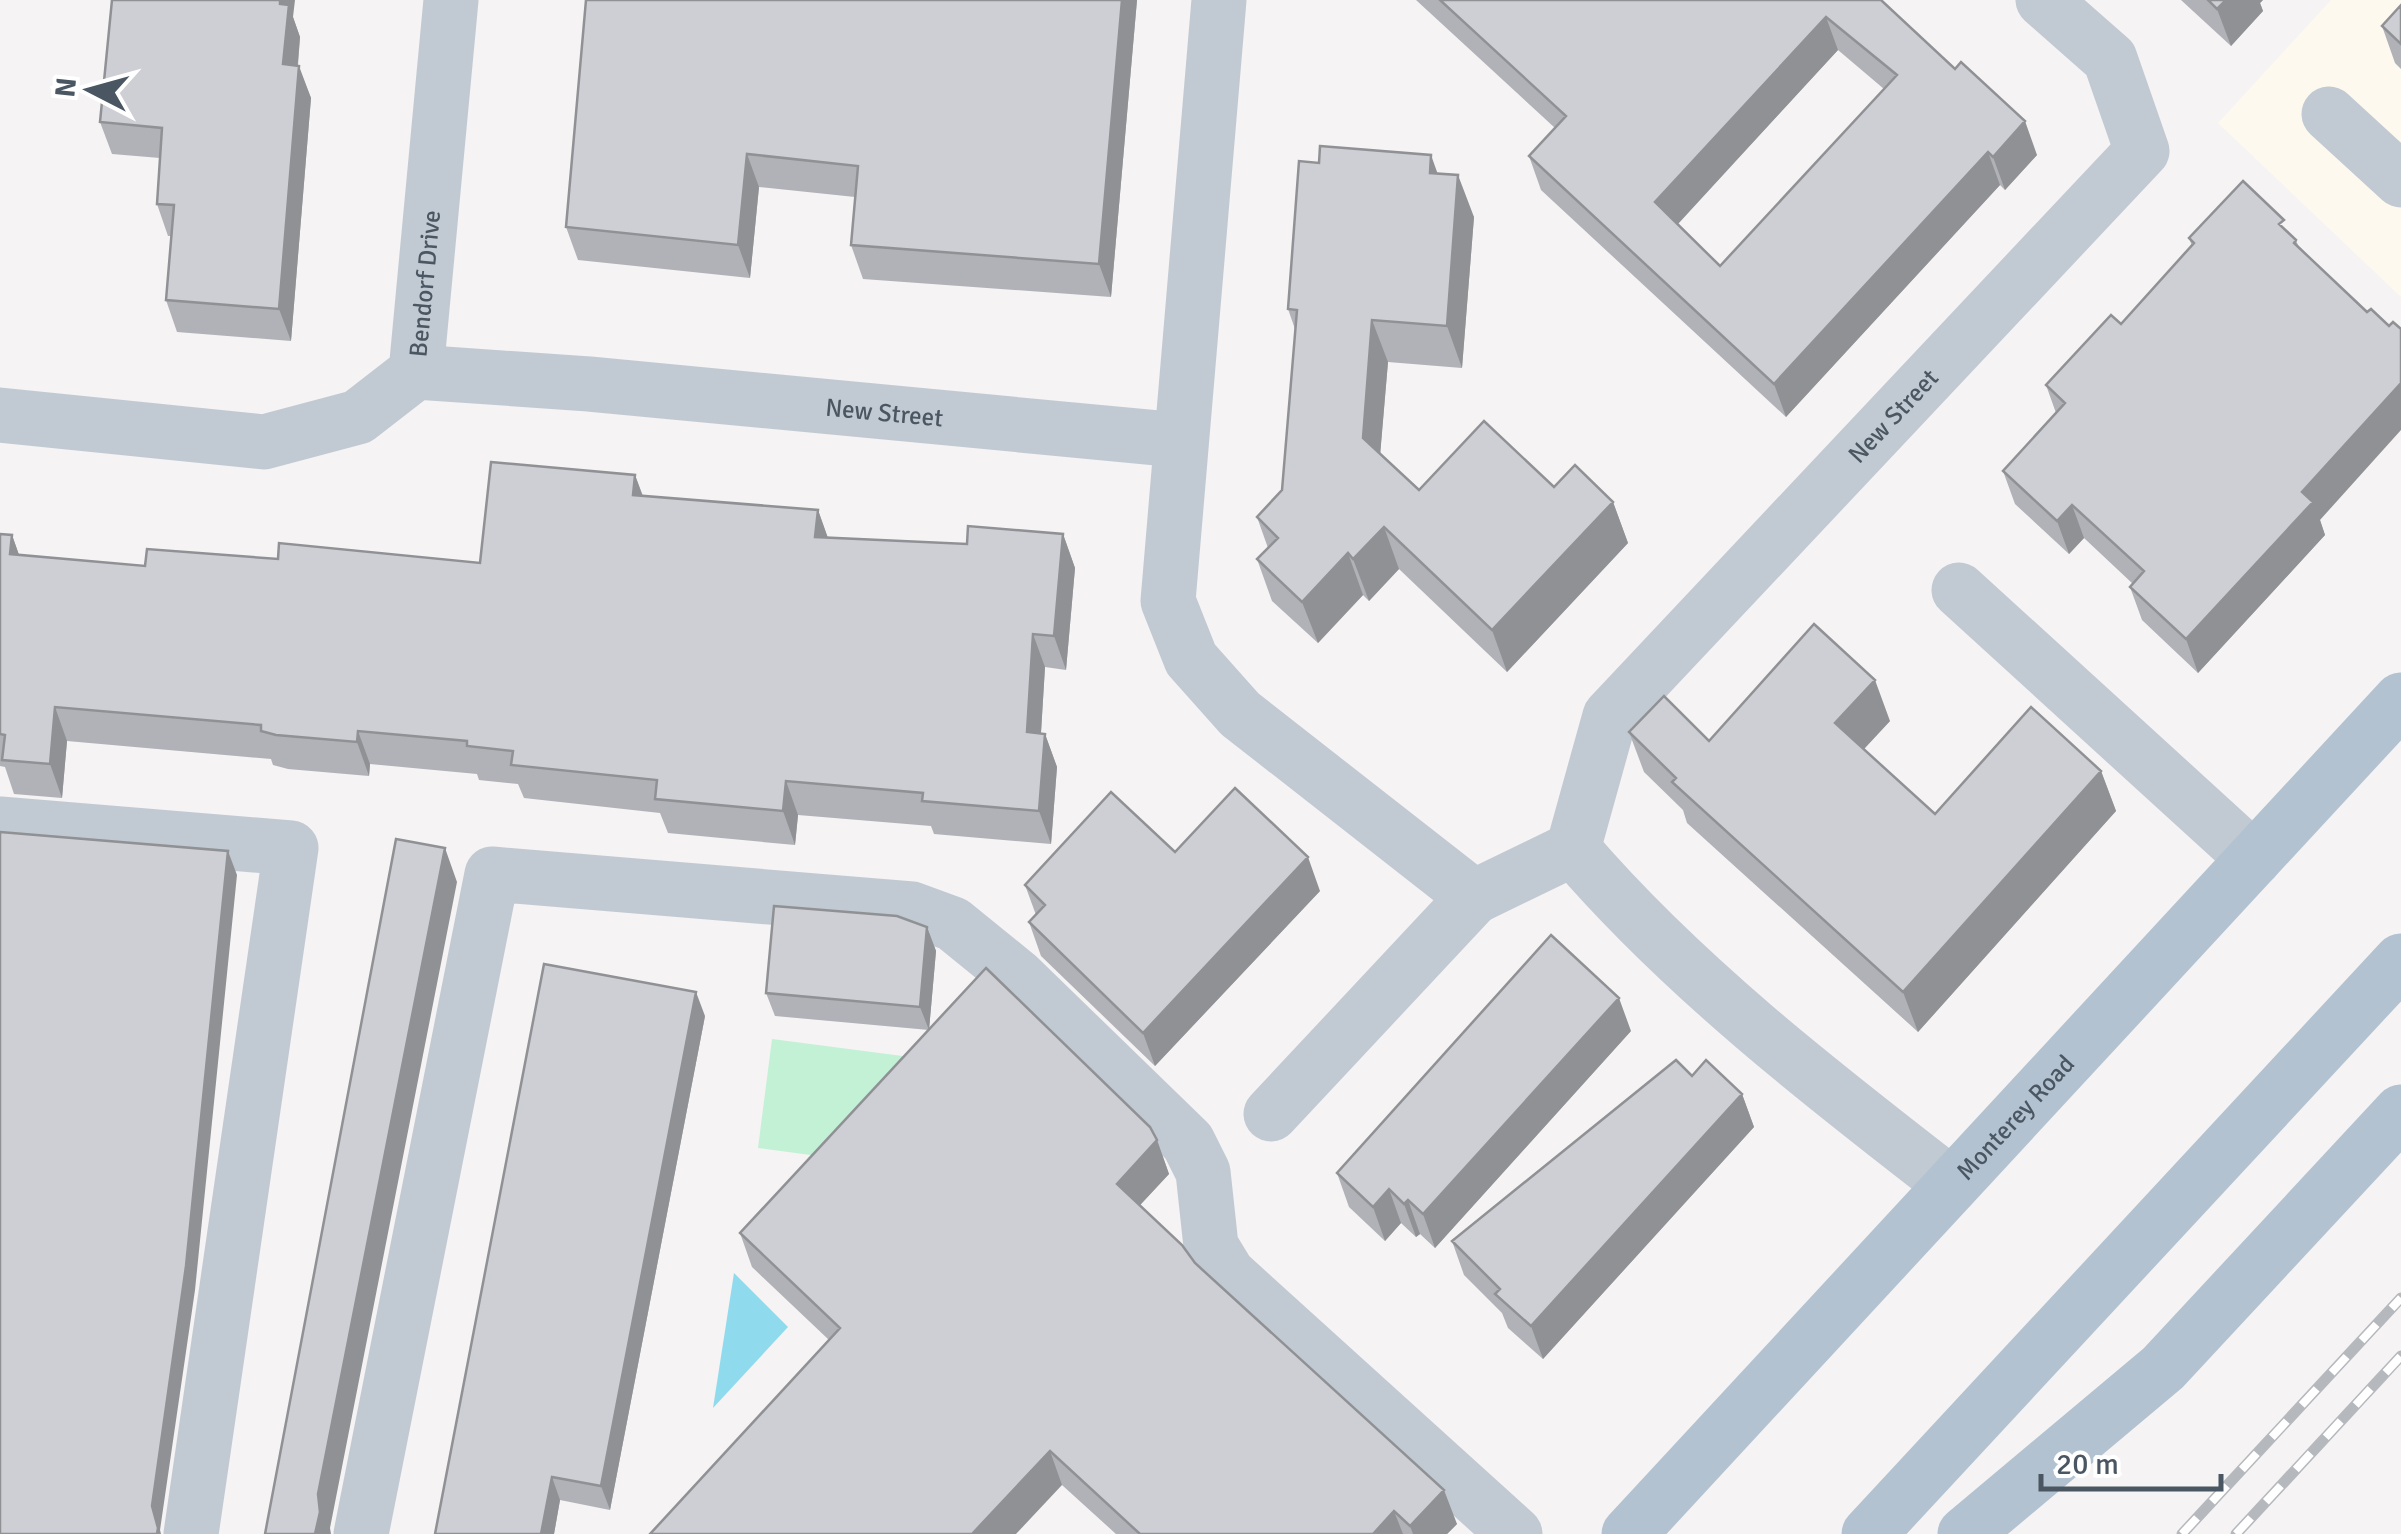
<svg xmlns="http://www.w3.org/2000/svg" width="2401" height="1534" font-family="Signika,sans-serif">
<rect width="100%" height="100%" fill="#f5f3f3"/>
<path fill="#fdf9ef" d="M 2331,0 L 2401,0 L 2401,297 L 2218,123 Z"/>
<path fill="#c3f1d5" d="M 772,1039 L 933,1060 L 833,1158 L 758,1148 Z"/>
<path fill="#90daee" d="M 734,1273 L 788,1327 L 713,1408 Z"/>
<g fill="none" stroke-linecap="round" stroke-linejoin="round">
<g stroke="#c1cad2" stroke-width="55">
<path d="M 1219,0 L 1168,601 L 1191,659 L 1240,714 L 1474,897 L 1573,849"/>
<path d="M 2329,114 L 2401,180"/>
<path id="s1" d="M 416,372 L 589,384 L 1179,440"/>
<path id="s2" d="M 0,415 L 264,442 L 358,417 L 416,372 L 451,0"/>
<path d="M 1959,590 L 2254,859"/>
<path d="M 0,824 L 291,848 L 191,1534"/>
<path d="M 1271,1114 L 1474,897"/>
<path id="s3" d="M 1952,1185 C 1820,1083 1682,976 1573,849 L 1610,716 L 2142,151 L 2110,59 L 2043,0"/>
<path d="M 361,1534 L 492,874 L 912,909 L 953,924 L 1017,976 L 1188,1142 L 1203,1172 L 1211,1246 L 1228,1274 L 1515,1534"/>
</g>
<g stroke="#b3c2d1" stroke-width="55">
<path id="s4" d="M 1629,1534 L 2401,700"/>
<path d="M 1869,1534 L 2401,961"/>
<path d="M 1965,1534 L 2163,1368 L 2401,1112"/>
</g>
<g stroke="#b5b8bd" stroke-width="11">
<path id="rail" d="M 2182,1534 L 2401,1298
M 2236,1534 L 2401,1356"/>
</g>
<use href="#rail" stroke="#fff" stroke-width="8" stroke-dasharray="22" stroke-linecap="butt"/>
</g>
<path fill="#b0b2b7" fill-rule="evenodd" d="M 586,0 L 1137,0 L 1111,297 L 863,279 L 851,245 L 855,197 L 759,187 L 750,278 L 578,260 L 566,227 Z
M 1416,0 L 1881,0 L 2037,155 L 2005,190 L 2000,185 L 1786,417 L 1541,190 L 1529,156 L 1555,128 ZM 1838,50 L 1884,89 L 1720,266 L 1677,224 Z
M 2181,0 L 2263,0 L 2260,3 L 2263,11 L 2231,46 Z
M 2401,5 L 2401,69 L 2395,63 L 2382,26 Z
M 293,17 L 300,37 L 298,66 L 311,98 L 291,341 L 177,332 L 166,300 L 171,236 L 168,236 L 157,204 L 160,158 L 112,154 L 100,122 Z
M 1438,174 L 1474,217 L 1462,368 L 1388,362 L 1380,454 L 1419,490 L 1554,487 L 1613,502 L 1628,543 L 1507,672 L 1399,569 L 1369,601 L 1363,595 L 1318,643 L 1272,601 L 1257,559 L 1268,548 L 1257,517 L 1282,490 L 1295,329 L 1288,309 Z
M 2289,233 L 2296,240 L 2299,248 L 2320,520 L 2325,535 L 2198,673 L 2142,620 L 2130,587 L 2133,584 L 2084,538 L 2069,554 L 2015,504 L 2003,471 L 2056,413 L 2046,385 L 2121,324 L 2192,246 L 2189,238 Z
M 635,475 L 643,496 L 818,510 L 828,538 L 967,544 L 1063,534 L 1075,568 L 1066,670 L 1045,667 L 1041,733 L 1045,734 L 1057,767 L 1051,844 L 934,834 L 931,826 L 798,815 L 795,845 L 668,833 L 660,813 L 524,798 L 518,784 L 479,780 L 477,774 L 370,764 L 369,776 L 288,769 L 273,765 L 271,759 L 67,741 L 62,798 L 14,794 L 5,767 L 0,766 L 0,534 L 12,535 L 19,555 L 145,566 L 278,559 L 480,563 Z
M 1890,721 L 1864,749 L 1935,814 L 2101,771 L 2116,811 L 1918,1032 L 1687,823 L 1683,810 L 1644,772 L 1629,732 L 1709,741 Z
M 1175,852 L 1320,891 L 1155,1066 L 1041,956 L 1029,922 L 1036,915 L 1025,885 Z
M 927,927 L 936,951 L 929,1030 L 1157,1140 L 1169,1174 L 1140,1205 L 1195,1263 L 1457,1524 L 1447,1534 L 1116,1534 L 1062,1485 L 829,1340 L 752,1267 L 740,1233 L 929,1030 L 775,1016 L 766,993 Z
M 705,1016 L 610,1510 L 560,1500 L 554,1534 L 435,1534 Z
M 1631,1031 L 1435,1248 L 1420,1234 L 1416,1237 L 1401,1223 L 1385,1241 L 1349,1207 L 1337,1173 Z
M 1692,1076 L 1742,1094 L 1754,1127 L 1543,1359 L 1508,1328 L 1502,1313 L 1464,1275 L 1452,1241 Z"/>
<path fill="#909195" d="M 280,0 L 295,0 L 293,17 L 300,37 L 295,96 L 283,64 Z
M 1122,0 L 1137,0 L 1111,297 L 1099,264 Z
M 2226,0 L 2263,0 L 2260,3 L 2263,11 L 2231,46 L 2217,9 Z
M 1826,17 L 1838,50 L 1667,236 L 1655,202 Z
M 299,66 L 311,98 L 291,341 L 279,309 Z
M 2025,121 L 2037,155 L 2005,190 L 1993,157 Z
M 1988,152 L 2000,185 L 1786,417 L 1774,384 Z
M 747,154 L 759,187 L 750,278 L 738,245 Z
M 1431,155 L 1446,197 L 1430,173 Z
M 1458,175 L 1474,217 L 1462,368 L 1447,326 Z
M 1372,320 L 1388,362 L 1378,480 L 1363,438 Z
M 2401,383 L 2401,430 L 2320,520 L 2325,535 L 2198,673 L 2186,639 L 2302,492 Z
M 635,475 L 647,508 L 633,495 Z
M 1613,502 L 1628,543 L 1507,672 L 1492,630 Z
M 2072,505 L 2084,538 L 2069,554 L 2057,521 Z
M 818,510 L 830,544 L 815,537 Z
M 1384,527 L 1399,569 L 1369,601 L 1353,559 Z
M 1063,534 L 1075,568 L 1066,670 L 1054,636 Z
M 12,535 L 24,569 L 10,554 Z
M 1348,553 L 1363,595 L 1318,643 L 1302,602 Z
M 1033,634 L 1045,667 L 1039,765 L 1027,732 Z
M 1875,680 L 1890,721 L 1850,764 L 1835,723 Z
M 55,707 L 67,741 L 62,798 L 50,764 Z
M 358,731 L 370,764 L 369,776 L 357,742 Z
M 1045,734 L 1057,767 L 1051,844 L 1039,811 Z
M 2101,771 L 2116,811 L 1918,1032 L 1903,992 Z
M 786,781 L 798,815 L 795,845 L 783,811 Z
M 445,848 L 457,882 L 330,1528 L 331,1534 L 315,1534 L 318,1494 Z
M 228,851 L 237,875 L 195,1290 L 160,1530 L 161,1534 L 157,1534 L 152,1506 Z
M 1308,857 L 1320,891 L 1155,1066 L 1143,1033 Z
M 927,927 L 936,951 L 929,1030 L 920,1007 Z
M 696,992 L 705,1016 L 610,1510 L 601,1486 Z
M 1619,998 L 1631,1031 L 1435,1248 L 1423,1214 Z
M 1742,1094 L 1754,1127 L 1543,1359 L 1531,1326 Z
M 1157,1140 L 1169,1174 L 1129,1217 L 1117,1184 Z
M 1389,1189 L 1401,1223 L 1385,1241 L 1373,1207 Z
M 1408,1200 L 1420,1234 L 1416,1237 L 1404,1204 Z
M 1050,1451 L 1062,1485 L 1016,1534 L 972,1534 Z
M 552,1477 L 560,1500 L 554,1534 L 541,1534 Z
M 1444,1490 L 1457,1524 L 1447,1534 L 1413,1534 L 1410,1526 Z
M 1394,1511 L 1403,1534 L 1373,1534 Z"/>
<path fill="#cdcfd5" stroke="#909195" stroke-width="2.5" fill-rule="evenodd" d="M 112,0 L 280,0 L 280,4 L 289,5 L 283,64 L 299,66 L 279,309 L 166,300 L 174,205 L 157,204 L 162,128 L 100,122 Z
M 586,0 L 1122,0 L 1099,264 L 851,245 L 858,166 L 747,154 L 738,245 L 566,227 Z
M 1440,0 L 1881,0 L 1955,69 L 1961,62 L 2025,121 L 1993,157 L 1988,152 L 1774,384 L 1529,156 L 1566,116 ZM 1826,17 L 1897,75 L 1720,266 L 1655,202 Z
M 2208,0 L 2226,0 L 2217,9 Z
M 2401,5 L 2401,44 L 2382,26 Z
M 1320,146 L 1431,155 L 1430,173 L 1458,175 L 1447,326 L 1372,320 L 1363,438 L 1419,490 L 1484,421 L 1554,487 L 1575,465 L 1613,502 L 1492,630 L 1384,527 L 1353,559 L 1348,553 L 1302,602 L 1257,559 L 1278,538 L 1257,517 L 1282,490 L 1297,310 L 1288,309 L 1299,161 L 1319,163 Z
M 2243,181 L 2284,220 L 2279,224 L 2296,240 L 2294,243 L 2367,312 L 2371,309 L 2389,326 L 2393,322 L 2401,329 L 2401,383 L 2302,492 L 2313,502 L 2186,639 L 2130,587 L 2144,571 L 2072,505 L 2057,521 L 2003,471 L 2065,403 L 2046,385 L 2111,315 L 2121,324 L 2194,243 L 2189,238 Z
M 491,462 L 635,475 L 633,495 L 818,510 L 815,537 L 967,544 L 968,526 L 1063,534 L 1054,636 L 1033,634 L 1027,732 L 1045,734 L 1039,811 L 922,801 L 923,793 L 786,781 L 783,811 L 655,799 L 657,780 L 511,765 L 513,751 L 467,746 L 467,741 L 358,731 L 357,742 L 276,735 L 261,731 L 261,725 L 55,707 L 50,764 L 2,760 L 5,735 L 0,734 L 0,534 L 12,535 L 10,554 L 145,566 L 147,549 L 278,559 L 279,543 L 480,563 Z
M 1814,624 L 1875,680 L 1835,723 L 1935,814 L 2031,707 L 2101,771 L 1903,992 L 1672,782 L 1676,778 L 1629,732 L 1664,696 L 1709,741 Z
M 1235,788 L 1308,857 L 1143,1033 L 1029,922 L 1045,905 L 1025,885 L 1111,792 L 1175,852 Z
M 0,832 L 228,851 L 186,1266 L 152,1506 L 158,1528 L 157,1534 L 0,1534 Z
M 396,839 L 445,848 L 318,1494 L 320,1512 L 315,1534 L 265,1534 Z
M 774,906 L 897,916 L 927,927 L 920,1007 L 766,993 Z
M 1551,935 L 1619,998 L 1423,1214 L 1408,1200 L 1404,1204 L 1389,1189 L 1373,1207 L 1337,1173 Z
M 544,964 L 696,992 L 601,1486 L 552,1477 L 541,1534 L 435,1534 Z
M 986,968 L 1150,1127 L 1157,1140 L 1117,1184 L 1182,1245 L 1195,1263 L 1444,1490 L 1410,1526 L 1394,1511 L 1373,1534 L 1140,1534 L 1050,1451 L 972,1534 L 650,1534 L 840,1328 L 740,1233 Z
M 1676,1060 L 1692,1076 L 1706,1060 L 1742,1094 L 1531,1326 L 1495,1294 L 1500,1289 L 1452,1241 Z"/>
<g text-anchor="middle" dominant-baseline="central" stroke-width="9" stroke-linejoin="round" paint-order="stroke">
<g font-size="25" fill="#4a5661" stroke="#fff">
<text stroke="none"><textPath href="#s2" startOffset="525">Bendorf Drive</textPath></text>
<text stroke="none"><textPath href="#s1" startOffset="470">New Street</textPath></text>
<text stroke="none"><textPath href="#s3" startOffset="1058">New Street</textPath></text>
<text stroke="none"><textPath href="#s4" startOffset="568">Monterey Road</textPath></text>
</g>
</g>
<g transform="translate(90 90) rotate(276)" stroke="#ffffff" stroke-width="8" paint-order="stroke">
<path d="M0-8L18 38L0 25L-18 38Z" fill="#4a5661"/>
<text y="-15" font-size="28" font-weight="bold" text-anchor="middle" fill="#4a5661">N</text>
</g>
<path d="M2041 1474v15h180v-15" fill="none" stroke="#4a5661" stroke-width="5"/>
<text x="2056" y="1474" font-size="30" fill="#4a5661" stroke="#ffffff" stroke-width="8" paint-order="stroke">20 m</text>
</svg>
